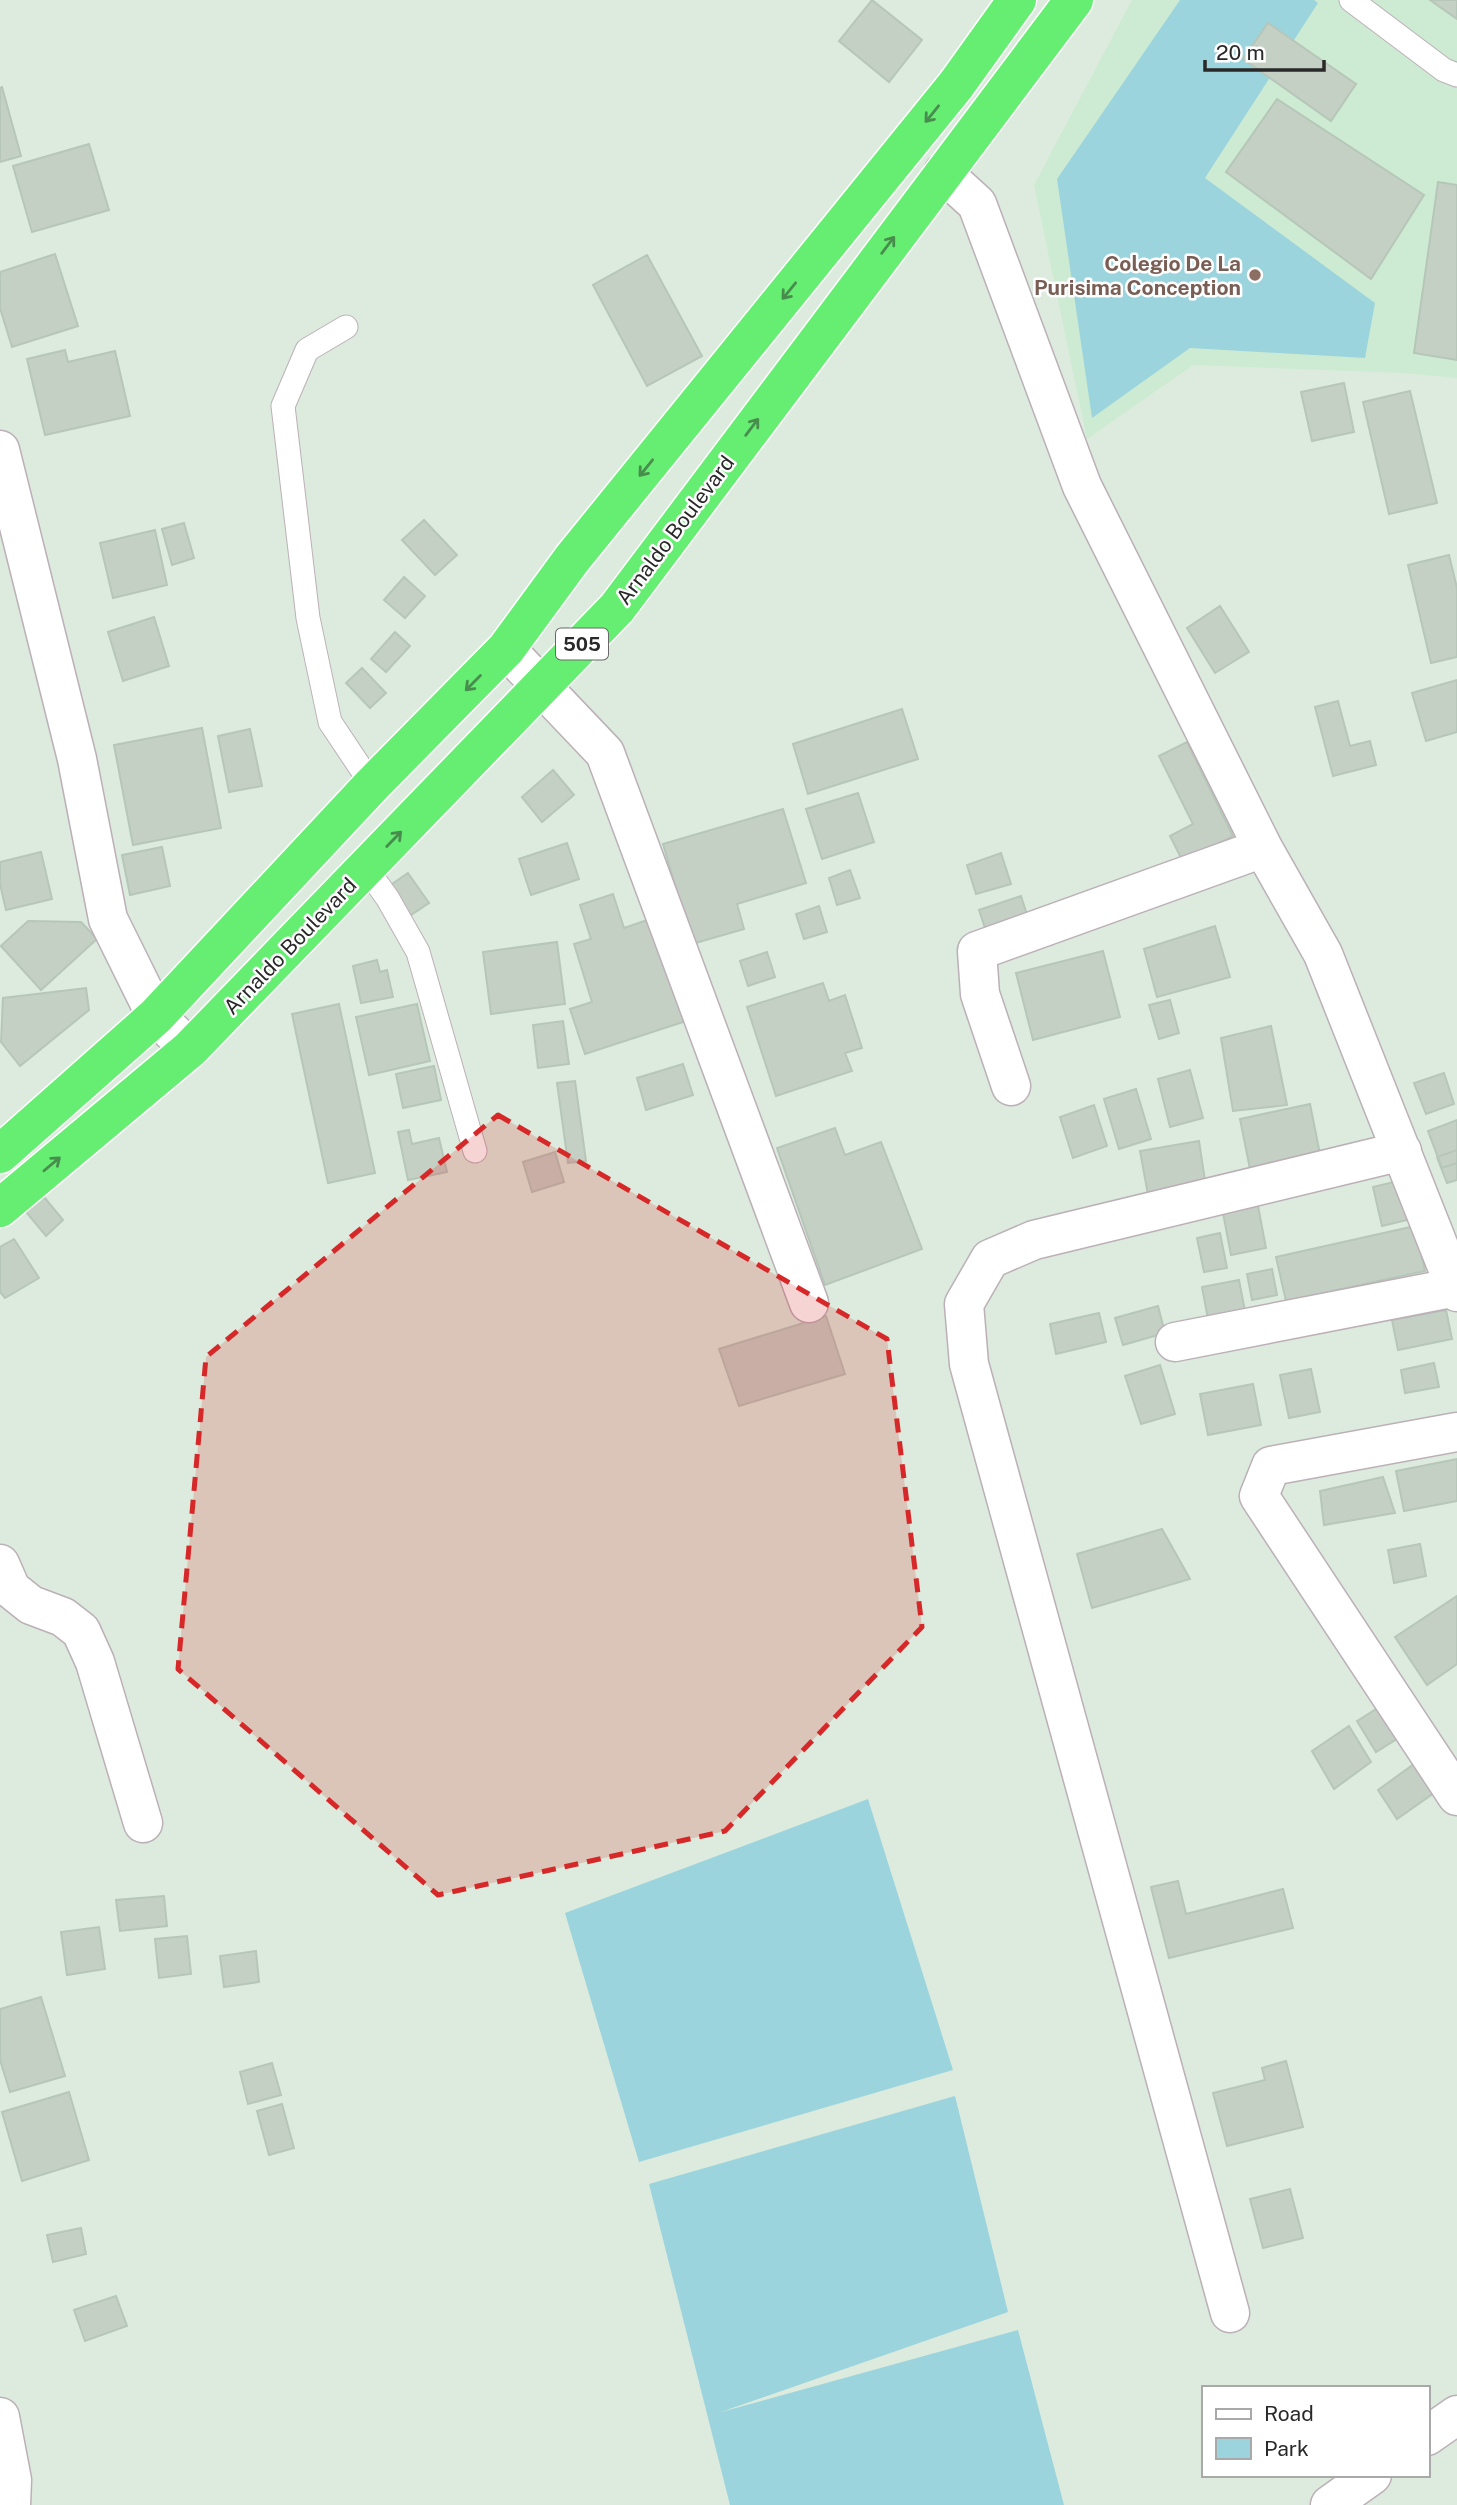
<svg xmlns="http://www.w3.org/2000/svg" width="1457" height="2505" font-family="'Public Sans',sans-serif">
<rect width="100%" height="100%" fill="#dcebdd"/>
<path fill="#cdebd2" d="M 1132,0 L 1457,0 L 1457,378 L 1403,373 L 1193,365 L 1087,439 L 1034,185 Z"/>
<path fill="#9cd4de" d="M 1180,0 L 1314,0 L 1318,3 L 1205,178 L 1375,303 L 1365,358 L 1190,348 L 1092,418 L 1057,179 Z
M 868,1799 L 953,2070 L 639,2162 L 565,1913 Z
M 955,2096 L 1008,2312 L 721,2412 L 1018,2330 L 1064,2505 L 730,2505 L 649,2184 Z"/>
<path fill="#c5d0c5" stroke="#b6c6b8" stroke-width="2" d="M 872,0 L 922,40 L 889,82 L 839,41 Z
M 1430,0 L 1457,0 L 1457,19 Z
M 1268,23 L 1356,84 L 1331,121 L 1243,59 Z
M 2,87 L 21,156 L 0,162 L 0,88 Z
M 1277,99 L 1424,195 L 1371,279 L 1226,172 Z
M 89,144 L 109,210 L 32,232 L 13,166 Z
M 1438,182 L 1457,185 L 1457,360 L 1414,353 Z
M 55,254 L 78,326 L 12,347 L 0,308 L 0,272 Z
M 647,255 L 702,356 L 647,386 L 593,285 Z
M 65,350 L 68,362 L 115,351 L 130,416 L 45,435 L 27,359 Z
M 1344,383 L 1354,432 L 1312,441 L 1301,392 Z
M 1410,391 L 1437,503 L 1389,514 L 1363,402 Z
M 424,520 L 457,555 L 435,575 L 402,540 Z
M 184,523 L 194,558 L 172,565 L 162,529 Z
M 155,530 L 167,585 L 113,598 L 100,543 Z
M 1449,555 L 1457,588 L 1457,657 L 1431,663 L 1408,565 Z
M 404,577 L 425,596 L 405,618 L 384,600 Z
M 1220,606 L 1249,652 L 1215,673 L 1187,628 Z
M 154,617 L 169,666 L 123,681 L 108,632 Z
M 395,632 L 410,646 L 386,672 L 371,659 Z
M 362,668 L 386,693 L 370,708 L 346,683 Z
M 1457,680 L 1457,732 L 1426,741 L 1412,693 Z
M 1338,701 L 1350,746 L 1370,741 L 1376,765 L 1333,776 L 1315,707 Z
M 902,709 L 918,759 L 808,794 L 793,744 Z
M 202,728 L 221,828 L 133,845 L 114,745 Z
M 250,729 L 262,786 L 229,792 L 218,736 Z
M 1187,742 L 1233,836 L 1183,862 L 1170,836 L 1193,824 L 1159,756 Z
M 553,770 L 574,795 L 542,822 L 522,797 Z
M 858,793 L 874,842 L 822,859 L 806,809 Z
M 783,809 L 806,883 L 737,904 L 744,929 L 692,944 L 663,844 Z
M 567,843 L 579,879 L 531,895 L 519,859 Z
M 162,847 L 170,886 L 130,895 L 122,855 Z
M 41,852 L 52,899 L 6,910 L 0,884 L 0,862 Z
M 1001,853 L 1011,884 L 976,894 L 967,865 Z
M 850,870 L 860,898 L 837,905 L 829,878 Z
M 408,873 L 429,903 L 405,919 L 385,889 Z
M 613,894 L 624,928 L 656,917 L 689,1020 L 585,1054 L 570,1009 L 592,1002 L 574,944 L 591,939 L 580,905 Z
M 1021,896 L 1029,921 L 987,934 L 979,910 Z
M 819,906 L 827,932 L 804,939 L 796,914 Z
M 28,921 L 81,922 L 97,939 L 41,990 L 1,946 Z
M 1215,926 L 1230,977 L 1157,997 L 1144,949 Z
M 557,942 L 565,1004 L 491,1014 L 483,952 Z
M 1103,951 L 1120,1017 L 1033,1040 L 1016,973 Z
M 767,952 L 775,977 L 748,986 L 740,961 Z
M 377,960 L 380,972 L 387,970 L 393,997 L 361,1003 L 353,966 Z
M 823,983 L 829,1001 L 845,995 L 862,1048 L 845,1053 L 852,1071 L 776,1096 L 747,1007 Z
M 86,988 L 89,1010 L 20,1066 L 1,1042 L 3,998 Z
M 1170,1000 L 1179,1033 L 1159,1039 L 1149,1005 Z
M 339,1004 L 375,1173 L 328,1183 L 292,1014 Z
M 417,1004 L 430,1061 L 369,1075 L 356,1017 Z
M 563,1021 L 569,1064 L 538,1068 L 533,1025 Z
M 1271,1026 L 1287,1105 L 1233,1111 L 1221,1038 Z
M 683,1064 L 693,1095 L 646,1110 L 637,1078 Z
M 434,1066 L 441,1100 L 403,1108 L 396,1074 Z
M 1190,1070 L 1203,1118 L 1170,1127 L 1158,1079 Z
M 1444,1073 L 1454,1104 L 1426,1114 L 1414,1083 Z
M 575,1081 L 586,1161 L 568,1163 L 557,1083 Z
M 1136,1089 L 1151,1139 L 1119,1149 L 1104,1099 Z
M 1310,1104 L 1321,1159 L 1251,1174 L 1240,1119 Z
M 1094,1105 L 1107,1146 L 1073,1158 L 1060,1117 Z
M 1457,1120 L 1457,1163 L 1442,1168 L 1428,1131 Z
M 835,1128 L 845,1155 L 881,1142 L 922,1249 L 825,1285 L 777,1148 Z
M 409,1130 L 412,1144 L 439,1138 L 447,1172 L 408,1180 L 398,1132 Z
M 1199,1141 L 1207,1194 L 1149,1200 L 1140,1151 Z
M 1457,1150 L 1457,1180 L 1447,1183 L 1437,1157 Z
M 555,1152 L 564,1182 L 532,1192 L 523,1162 Z
M 1403,1180 L 1411,1219 L 1382,1226 L 1373,1187 Z
M 44,1197 L 63,1220 L 46,1236 L 26,1212 Z
M 1258,1206 L 1266,1248 L 1231,1255 L 1223,1213 Z
M 1415,1226 L 1425,1271 L 1286,1301 L 1276,1257 Z
M 1220,1233 L 1227,1268 L 1204,1272 L 1197,1238 Z
M 14,1239 L 39,1278 L 5,1298 L 0,1292 L 0,1247 Z
M 1272,1269 L 1277,1295 L 1252,1300 L 1247,1274 Z
M 1239,1280 L 1245,1311 L 1208,1319 L 1202,1287 Z
M 1158,1306 L 1165,1333 L 1123,1345 L 1115,1318 Z
M 1446,1310 L 1452,1339 L 1398,1350 L 1392,1320 Z
M 1099,1313 L 1106,1342 L 1056,1354 L 1050,1324 Z
M 826,1316 L 845,1374 L 739,1406 L 719,1349 Z
M 1434,1363 L 1439,1387 L 1405,1393 L 1401,1370 Z
M 1160,1365 L 1175,1414 L 1141,1424 L 1125,1376 Z
M 1311,1369 L 1320,1412 L 1289,1418 L 1280,1375 Z
M 1253,1384 L 1261,1425 L 1208,1435 L 1200,1394 Z
M 1457,1459 L 1457,1501 L 1404,1511 L 1396,1471 Z
M 1383,1477 L 1395,1513 L 1324,1525 L 1320,1491 Z
M 1162,1529 L 1190,1579 L 1092,1608 L 1077,1554 Z
M 1420,1544 L 1426,1576 L 1394,1583 L 1388,1550 Z
M 1457,1596 L 1457,1664 L 1427,1685 L 1395,1637 Z
M 1386,1703 L 1405,1734 L 1376,1752 L 1357,1721 Z
M 1349,1726 L 1371,1762 L 1334,1789 L 1312,1751 Z
M 1414,1764 L 1434,1793 L 1397,1819 L 1378,1790 Z
M 1178,1881 L 1186,1914 L 1283,1889 L 1293,1928 L 1169,1958 L 1151,1887 Z
M 164,1896 L 167,1926 L 120,1931 L 116,1900 Z
M 99,1927 L 105,1969 L 67,1975 L 61,1932 Z
M 187,1936 L 191,1974 L 159,1978 L 155,1939 Z
M 256,1951 L 259,1982 L 224,1987 L 220,1956 Z
M 41,1997 L 65,2076 L 10,2092 L 0,2060 L 0,2009 Z
M 1286,2061 L 1303,2127 L 1227,2146 L 1213,2093 L 1265,2080 L 1262,2068 Z
M 272,2063 L 281,2095 L 248,2104 L 240,2072 Z
M 69,2092 L 89,2160 L 22,2181 L 2,2112 Z
M 282,2104 L 294,2148 L 269,2155 L 257,2111 Z
M 1290,2189 L 1303,2238 L 1263,2248 L 1250,2199 Z
M 81,2228 L 86,2254 L 53,2262 L 47,2235 Z
M 116,2296 L 127,2326 L 85,2341 L 74,2310 Z"/>
<g fill="none" stroke-linecap="round" stroke-linejoin="round">
<g stroke="#bcb0b8" stroke-width="25">
<path id="service" d="M 1351,0 L 1444,70 L 1457,75
M 346,327 L 307,350 L 283,406 L 308,618 L 330,722 L 372,785
M 366,868 L 388,899 L 418,952 L 475,1151"/>
</g>
<g stroke="#bcb0b8" stroke-width="41">
<path id="minor" d="M 943,173 L 977,204 L 1082,486 L 1263,848 L 1323,954 L 1457,1292
M 0,450 L 77,759 L 108,919 L 156,1016 L 190,1049
M 506,649 L 605,753 L 809,1303
M 1011,1086 L 980,994 L 977,951 L 1263,848
M 1175,1342 L 1457,1287
M 1457,1432 L 1271,1466 L 1259,1496 L 1457,1796
M 0,1564 L 11,1589 L 31,1605 L 63,1617 L 81,1631 L 95,1662 L 143,1823
M 1230,2313 L 969,1364 L 964,1304 L 990,1259 L 1034,1240 L 1402,1151
M 0,2417 L 12,2480 L 11,2505
M 1427,2436 L 1457,2415
M 1330,2505 L 1372,2475"/>
</g>
<g stroke="#fff" stroke-width="41">
<path id="trunk" d="M 0,1154 L 156,1016 L 372,785 L 506,649 L 572,559 L 956,85 L 1017,0
M 0,1208 L 190,1049 L 617,608 L 1074,0"/>
</g>
<use href="#service" stroke="#fff" stroke-width="23"/>
<use href="#minor" stroke="#fff" stroke-width="38"/>
<use href="#trunk" stroke="#66ee72" stroke-width="38"/>
</g>
<defs><path id="oneway-shaft" d="M-6 0H5M1.5-3L5.5 0L1.5 3" fill="none" stroke-width="1.6" stroke-linecap="round" stroke-linejoin="round" transform="scale(1.75)"/></defs>
<g stroke="#488c4e">
<use href="#oneway-shaft" transform="translate(932 114) rotate(129)"/>
<use href="#oneway-shaft" transform="translate(888 245) rotate(-53)"/>
<use href="#oneway-shaft" transform="translate(789 291) rotate(129)"/>
<use href="#oneway-shaft" transform="translate(752 427) rotate(-53)"/>
<use href="#oneway-shaft" transform="translate(646 468) rotate(129)"/>
<use href="#oneway-shaft" transform="translate(473 683) rotate(135)"/>
<use href="#oneway-shaft" transform="translate(394 839) rotate(-46)"/>
<use href="#oneway-shaft" transform="translate(52 1164) rotate(-40)"/>
</g>
<path fill="#d62828" fill-opacity="0.2" stroke="#d62828" stroke-width="5" stroke-dasharray="14 9" stroke-linejoin="round" d="M 498,1115 L 887,1339 L 922,1627 L 725,1831 L 438,1895 L 178,1669 L 206,1357 Z"/>
<circle fill="#8d6e63" stroke="#fff" stroke-width="2.5" cx="1255" cy="275" r="7"/>
<g text-anchor="middle" dominant-baseline="central" stroke-width="5" stroke-linejoin="round" paint-order="stroke">
<rect fill="#fff" stroke="#696969" stroke-width="2" x="556" y="628.5" width="52" height="31" rx="5"/>
<g font-size="19" font-weight="bold" fill="#292929">
<text x="582" y="644">505</text>
</g>
<g font-size="21" font-weight="bold" fill="#785e54" stroke="#fff" text-anchor="end">
<text x="1241" y="263">Colegio De La<tspan x="1241" dy="24">Purisima Conception</tspan></text>
</g>
<g font-size="21" fill="#292929" stroke="#fff">
<text transform="translate(675 530) rotate(-53)">Arnaldo Boulevard</text>
<text transform="translate(290 946) rotate(-46)">Arnaldo Boulevard</text>
</g>
</g>
<rect x="1202" y="2386" width="228" height="91" fill="#ffffff" stroke="#a9a9a9" stroke-width="2"/>
<rect x="1216" y="2409" width="35" height="10" fill="#ffffff" stroke="#a9a9a9" stroke-width="2"/>
<text x="1264" y="2421" font-size="21" fill="#292929">Road</text>
<rect x="1216" y="2438" width="35" height="21" fill="#9cd4de" stroke="#a9a9a9" stroke-width="2"/>
<text x="1264" y="2456" font-size="21" fill="#292929">Park</text>
<path d="M1205 60v10h119v-10" fill="none" stroke="#292929" stroke-width="3.5"/>
<text x="1216" y="60" font-size="21" fill="#292929" stroke="#ffffff" stroke-width="5" paint-order="stroke">20 m</text>
</svg>
